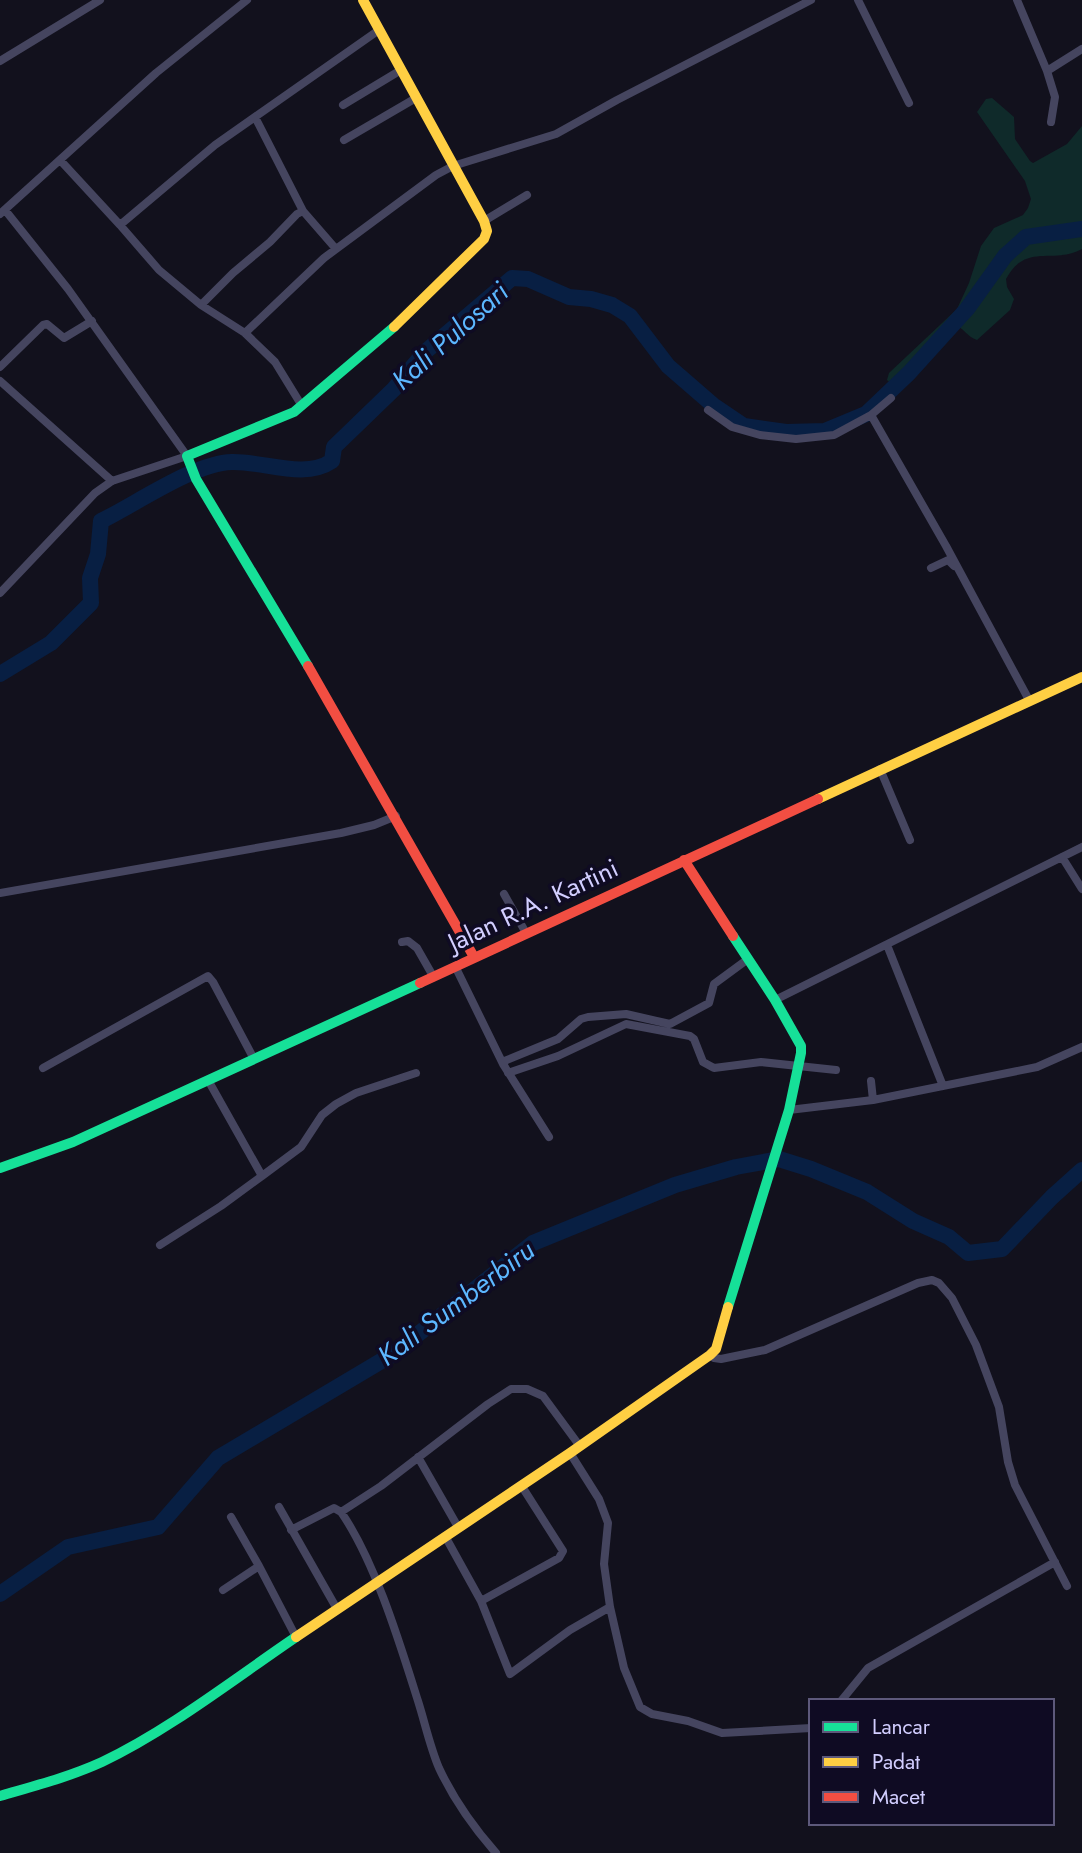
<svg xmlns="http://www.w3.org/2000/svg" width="1082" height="1853" font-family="Jost,sans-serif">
<rect width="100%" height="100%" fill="#12111d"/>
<path fill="#0f2a2a" d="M 992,98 L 1014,117 L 1015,139 L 1030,161 L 1033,163 L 1067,144 L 1082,126 L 1082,249 C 1052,265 1026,242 1006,279 L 1007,287 L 1014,299 L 1010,310 L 977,340 C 967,337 964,327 953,325 L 895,387 L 887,380 L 889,373 L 957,309 L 969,283 L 981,246 L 994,228 L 1023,215 L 1028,208 L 1031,199 L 1025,181 L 977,112 L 986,99 Z"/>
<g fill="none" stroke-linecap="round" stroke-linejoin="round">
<path stroke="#081f43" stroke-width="16" d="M 0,674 L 51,643 L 91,603 L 90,578 L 98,554 L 101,521 C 136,504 194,463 232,462 C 264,461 304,480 332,461 L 334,447 L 394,389 L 425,352 L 512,278 L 528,279 L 569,297 L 591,299 L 612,305 L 630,316 L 668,366 L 713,405 L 744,426 L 786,432 L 825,431 L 866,414 L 909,373 L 967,309 L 1005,256 L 1026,237 L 1082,229
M 0,1594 L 68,1547 L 158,1527 L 218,1458 L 393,1354 L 533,1243 L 675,1185 L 736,1167 L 779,1159 L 811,1169 L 867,1192 L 913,1221 L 949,1237 L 968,1253 L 1002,1249 L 1052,1197 L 1082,1170"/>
<path stroke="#45455f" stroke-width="8" d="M 858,0 L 909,103
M 1017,0 L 1047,71 L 1082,49
M 0,61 L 100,0
M 1047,71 L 1055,97 L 1051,122
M 343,105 L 401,70
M 255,117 L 303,211 L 336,249
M 344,140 L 416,98
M 60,160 L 120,225 L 215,145 L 379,30
M 0,214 L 156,73 L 247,0
M 484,221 L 527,195
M 120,225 L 159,270 L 201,305 L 233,273 L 270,242 L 297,214 L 303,211
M 201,305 L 245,333 L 324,258 L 436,175 L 453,166 L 556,134 L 617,100 L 811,0
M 245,333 L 275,362 L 302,406
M 0,367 L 43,325 L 47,324 L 64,338 L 92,321
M 0,381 L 112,481
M 708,410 L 732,427 L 760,435 L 796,439 L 834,435 L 871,415 L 946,546 L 1029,700
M 871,415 L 891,398
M 931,568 L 948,560 L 954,566
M 0,593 L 95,493 L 112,481 L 187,456 L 68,289 L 5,210
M 880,769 L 910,840
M 1062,857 L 1082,889
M 0,893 L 341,833 L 374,825 L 396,816
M 504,894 L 526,933
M 402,942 L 408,941 L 417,948 L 433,976
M 887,945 L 943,1086
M 455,966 L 503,1064 L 549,1137
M 775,1000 L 1082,847
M 502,1062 L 558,1039 L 581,1019 L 588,1017 L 626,1014 L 670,1024 L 709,1003 L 714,984 L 748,959
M 43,1068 L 208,976 L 213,982 L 254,1059
M 508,1073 L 558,1056 L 626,1024 L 690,1036 L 694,1039 L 703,1062 L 714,1068 L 761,1062 L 836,1070
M 208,1080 L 262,1176 L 301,1147 L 322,1115 L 336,1104 L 356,1093 L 416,1073
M 871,1081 L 873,1100
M 789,1110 L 873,1100 L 1037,1067 L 1082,1047
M 160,1245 L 221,1206 L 262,1176
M 710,1355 L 714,1358 L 721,1359 L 765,1350 L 918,1283 L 932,1280 L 939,1283 L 952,1298 L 976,1345 L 999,1407 L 1008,1462 L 1015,1485 L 1067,1586
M 570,1453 L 599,1499 L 608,1523 L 604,1564 L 610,1607 L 624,1668 L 640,1707 L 652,1714 L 688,1721 L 722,1733 L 811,1728
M 418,1457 L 458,1527
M 279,1507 L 337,1609
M 231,1517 L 259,1566
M 291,1530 L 334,1508 L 341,1512
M 445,1536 L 481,1601 L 510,1674 L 570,1630 L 610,1607
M 223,1590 L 259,1566 L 296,1637
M 481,1601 L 559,1558 L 563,1551 L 521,1485
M 841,1701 L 868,1668 L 1055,1562
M 496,1853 C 474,1828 453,1798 439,1768 C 430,1747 425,1723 418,1701 C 400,1644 375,1561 341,1512 L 381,1486 L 488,1404 L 511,1389 L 527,1389 L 543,1396 L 579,1445"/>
<path stroke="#16e098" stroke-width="10" d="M 308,666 L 196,479 L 187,456 L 294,412 L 394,327
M 0,1168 L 73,1142 L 420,983
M 728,1307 L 789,1110 L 801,1053 L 801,1046 L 775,1000 L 733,936
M 0,1796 C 34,1786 69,1777 102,1762 C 169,1730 234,1679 296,1637"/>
<path stroke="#ffcf43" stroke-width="10" d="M 363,0 L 484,221 L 487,231 L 484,239 L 394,327
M 818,799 L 1082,677
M 296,1637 L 570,1453 L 710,1355 L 716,1349 L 728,1307"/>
<path stroke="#f24e42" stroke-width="10" d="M 308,666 L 474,957
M 684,860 L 733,936
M 420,983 L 818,799"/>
</g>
<g text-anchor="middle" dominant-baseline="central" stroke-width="7" stroke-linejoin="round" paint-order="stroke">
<g font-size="26" fill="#d2ceff" stroke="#0f0b23">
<text transform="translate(533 905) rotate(-25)">Jalan R.A. Kartini</text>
</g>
<g font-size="28" font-style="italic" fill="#5cb7ff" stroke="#0f0b23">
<text transform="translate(450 336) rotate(-42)">Kali Pulosari</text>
<text transform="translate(456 1303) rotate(-37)">Kali Sumberbiru</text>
</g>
</g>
<rect x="809" y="1699" width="245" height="126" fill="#0f0b23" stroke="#5d597b" stroke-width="2"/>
<rect x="823" y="1722" width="35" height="10" fill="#16e098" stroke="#5d597b" stroke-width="2"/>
<text x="872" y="1734" font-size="21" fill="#d2ceff">Lancar</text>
<rect x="823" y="1757" width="35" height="10" fill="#ffcf43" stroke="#5d597b" stroke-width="2"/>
<text x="872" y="1769" font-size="21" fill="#d2ceff">Padat</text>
<rect x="823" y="1792" width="35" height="10" fill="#f24e42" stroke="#5d597b" stroke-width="2"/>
<text x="872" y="1804" font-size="21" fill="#d2ceff">Macet</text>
</svg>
